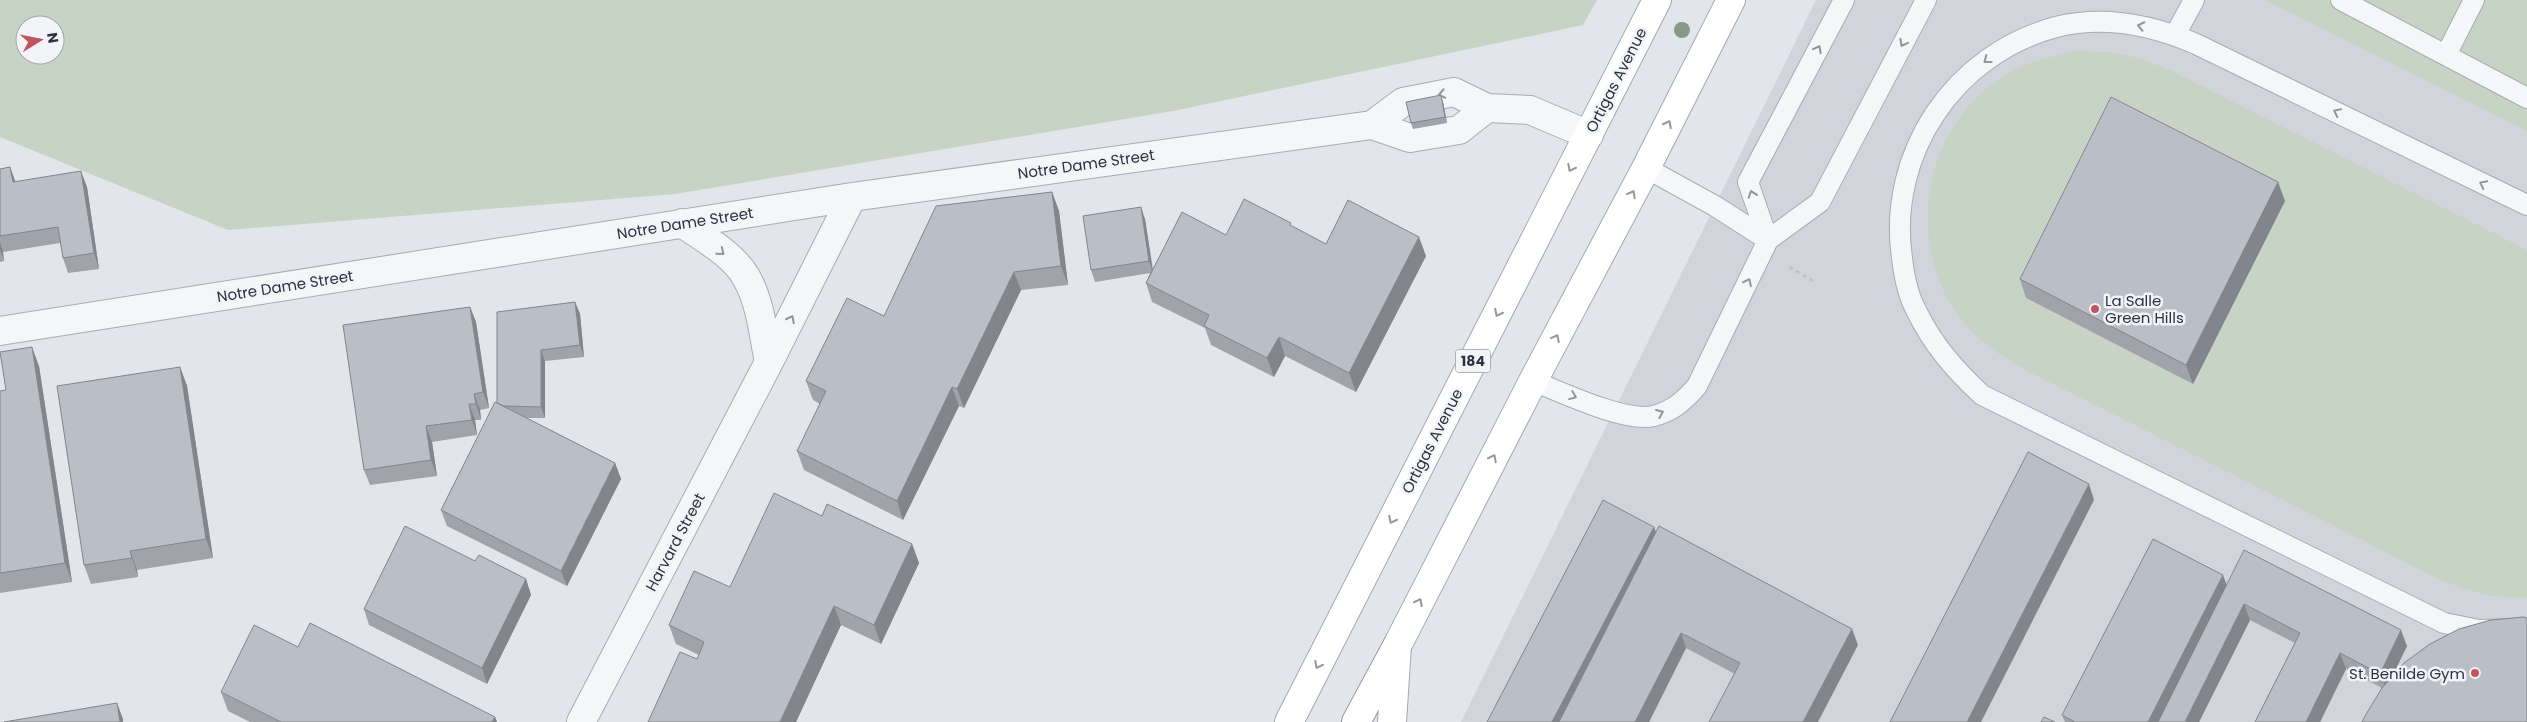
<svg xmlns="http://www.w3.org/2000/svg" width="2527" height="722" font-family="Poppins,sans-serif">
<rect width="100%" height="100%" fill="#e2e5e9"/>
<path fill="#d1d4db" d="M 1816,0 L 2527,0 L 2527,722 L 1461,722 Z"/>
<path fill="#c7d3c4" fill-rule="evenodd" d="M 0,0 L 1597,0 L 1583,25 L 1173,111 L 675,194 L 228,230 L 0,137 ZM 25,25 L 55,25 L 55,55 L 25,55 Z
M 2265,0 L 2527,0 L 2527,131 Z
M 2076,51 C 2114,51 2135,55 2170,70 L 2527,250 L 2527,598 C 2493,598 2470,592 2439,579 L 2016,365 C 1998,353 1980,341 1966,325 C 1899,248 1923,116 2014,70 C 2034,60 2055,56 2076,51 Z"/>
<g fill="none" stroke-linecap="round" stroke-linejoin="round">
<g stroke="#a8acb3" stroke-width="22">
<path id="lane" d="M 2341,0 L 2527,98
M 2175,35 L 2194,0
M 2446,55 L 2474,0
M 1646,168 L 1715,206 L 1768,240
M 2527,205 L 2196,44 C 2152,25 2104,15 2056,27 C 1954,54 1887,154 1902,258 C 1904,276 1908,296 1917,312 C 1933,345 1955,370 1982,395 L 2444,623 L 2479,630 L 2527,629
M 1768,240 L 1748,182 L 1844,0
M 1533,381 C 1561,392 1626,423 1654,416 C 1673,411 1685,400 1697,386 L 1768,240 L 1820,202 L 1926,0"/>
</g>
<g stroke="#a8acb3" stroke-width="30">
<path id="street" d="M 1372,125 L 1403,102 L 1454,92 L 1487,108 L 1530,110 L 1589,135
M 682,223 C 703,238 733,254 746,277 C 761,303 763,334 769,362
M 0,331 L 852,197 L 1372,125 L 1410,138 L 1459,130 L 1487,108
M 581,722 L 769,362 L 852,197"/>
</g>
<g stroke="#a3a9b4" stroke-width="30">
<path id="primary" d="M 1289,722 L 1657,0
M 1392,722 L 1397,646 L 1533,381 L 1646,168 L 1731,0"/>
</g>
<g stroke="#8b919f" stroke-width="30">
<path id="highway" d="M 1356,722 L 1397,646"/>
</g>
<path stroke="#c1c3c8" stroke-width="3" stroke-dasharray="4 4" stroke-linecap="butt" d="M 1789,267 L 1813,281"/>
<use href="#lane" stroke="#f5f6f8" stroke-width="20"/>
<use href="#street" stroke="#f5f6f8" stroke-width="28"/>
<use href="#primary" stroke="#fff" stroke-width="28"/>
<use href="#highway" stroke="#fff" stroke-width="28"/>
</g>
<circle fill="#889989" cx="1682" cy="30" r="8"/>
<path fill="#a0a3aa" d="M 1443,102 L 1447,123 L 1413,129 L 1411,123 Z
M 10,167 L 15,181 L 87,187 L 99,269 L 68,273 L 63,258 L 60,243 L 3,252 L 4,261 L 0,262 L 0,169 Z
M 1052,192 L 1059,211 L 1068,285 L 1021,290 L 964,408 L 959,406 L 903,520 L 804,470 L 797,451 L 820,404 L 813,400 L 806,381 L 884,316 Z
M 2285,201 L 2193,384 L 2026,298 L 2020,279 Z
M 1145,219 L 1153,269 L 1226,235 L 1292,227 L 1326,244 L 1426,256 L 1356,392 L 1285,356 L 1274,377 L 1211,345 L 1205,328 L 1152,302 L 1146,283 L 1150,273 L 1095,282 L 1091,270 Z
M 575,302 L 580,314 L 584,357 L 545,361 L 545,418 L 527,418 L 615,463 L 621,479 L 567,586 L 447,526 L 441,510 L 497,403 Z
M 470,307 L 476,322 L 489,408 L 480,410 L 481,420 L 475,420 L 477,435 L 432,442 L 437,476 L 370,485 L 364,470 Z
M 39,366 L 72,582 L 0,593 L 0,391 L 6,390 Z
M 180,367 L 187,386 L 213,558 L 137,570 L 138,577 L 91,584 L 84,565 Z
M 822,516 L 912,544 L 919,563 L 881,644 L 841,625 L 796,722 L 648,722 L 697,659 L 699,655 L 676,644 L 669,625 L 730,587 Z
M 1654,527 L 1656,532 L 1858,645 L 1735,674 L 1686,648 L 1649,722 L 1487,722 Z
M 475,561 L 526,579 L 531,595 L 487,684 L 369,625 L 364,609 Z
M 2226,585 L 2407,646 L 2392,677 L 2382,688 L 2346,669 L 2320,722 L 2255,722 L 2295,643 L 2250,620 L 2199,722 L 2065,722 L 2062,715 Z
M 298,647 L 495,717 L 497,722 L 250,722 L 228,711 L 221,692 Z"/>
<path fill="#82858b" d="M 1441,95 L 1443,102 L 1447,123 L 1445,117 Z
M 10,167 L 16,183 L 13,182 Z
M 81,171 L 87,187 L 99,269 L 94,253 Z
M 2278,182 L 2285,201 L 2193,384 L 2186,365 Z
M 1052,192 L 1059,211 L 1068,285 L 1061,266 Z
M 1141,207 L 1145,219 L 1153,273 L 1149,261 Z
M 1419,237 L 1426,256 L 1356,392 L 1349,373 Z
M 0,242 L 3,252 L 4,261 L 0,249 Z
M 1014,272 L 1021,290 L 964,408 L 957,389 Z
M 575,302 L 580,314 L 584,357 L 580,345 Z
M 470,307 L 476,322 L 489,408 L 483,392 Z
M 1279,337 L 1285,356 L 1274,377 L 1267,358 Z
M 32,347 L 39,366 L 72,582 L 65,563 Z
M 541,350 L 545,361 L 545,418 L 541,407 Z
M 180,367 L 187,386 L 213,558 L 206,539 Z
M 952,387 L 959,406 L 903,520 L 897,501 Z
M 474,394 L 480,410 L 481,420 L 476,404 Z
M 469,404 L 475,420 L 477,435 L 472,420 Z
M 426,426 L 432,442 L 437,476 L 431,460 Z
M 615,463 L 621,479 L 567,586 L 561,571 Z
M 2089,484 L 2094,500 L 1981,722 L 1967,722 Z
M 1654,527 L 1660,543 L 1566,722 L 1552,722 Z
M 912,544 L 919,563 L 881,644 L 874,625 Z
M 130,551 L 137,570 L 138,577 L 132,558 Z
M 2223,575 L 2229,591 L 2162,722 L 2148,722 Z
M 526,579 L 531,595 L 487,684 L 482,668 Z
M 2244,604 L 2250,620 L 2199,722 L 2185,722 Z
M 834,606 L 841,625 L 796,722 L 780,722 Z
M 1852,629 L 1858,645 L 1818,722 L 1803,722 Z
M 2401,630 L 2407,646 L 2386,689 L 2380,674 Z
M 1681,633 L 1686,648 L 1649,722 L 1635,722 Z
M 2340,653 L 2346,669 L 2320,722 L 2306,722 Z
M 117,703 L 123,719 L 123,722 L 120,722 Z
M 495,717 L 497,722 L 492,722 Z"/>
<path fill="#babec6" stroke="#82858b" d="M 1441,95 L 1445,117 L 1411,123 L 1406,102 Z
M 2111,97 L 2278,182 L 2186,365 L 2020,279 Z
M 10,167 L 13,182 L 81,171 L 94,253 L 63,258 L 58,227 L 0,236 L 0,169 Z
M 1052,192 L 1061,266 L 1014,272 L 957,389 L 952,387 L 897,501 L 797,451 L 826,391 L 806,381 L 847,298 L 884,316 L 936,206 Z
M 1244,199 L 1291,223 L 1290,225 L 1326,244 L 1348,200 L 1419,237 L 1349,373 L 1279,337 L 1267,358 L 1204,326 L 1209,315 L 1146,283 L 1182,212 L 1226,235 Z
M 1141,207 L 1149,261 L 1091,270 L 1083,216 Z
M 575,302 L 580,345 L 541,350 L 541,407 L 504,406 L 497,403 L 497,312 Z
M 470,307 L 483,392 L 474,394 L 476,404 L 469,404 L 472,420 L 426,426 L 431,460 L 364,470 L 343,325 Z
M 32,347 L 65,563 L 0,573 L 0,391 L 6,390 L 0,352 Z
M 180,367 L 206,539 L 130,551 L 132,558 L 84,565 L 57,386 Z
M 495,402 L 615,463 L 561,571 L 441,510 Z
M 2028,452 L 2089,484 L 1967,722 L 1890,722 Z
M 774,493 L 822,516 L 827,504 L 912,544 L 874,625 L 834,606 L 780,722 L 648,722 L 680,652 L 697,659 L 704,642 L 669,625 L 694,571 L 730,587 Z
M 1603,500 L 1654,527 L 1552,722 L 1487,722 Z
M 405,526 L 475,561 L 479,555 L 526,579 L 482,668 L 364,609 Z
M 1659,526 L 1852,629 L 1803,722 L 1709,722 L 1740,663 L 1681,633 L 1635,722 L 1559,722 Z
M 2153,539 L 2223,575 L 2148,722 L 2075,722 L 2062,715 Z
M 2244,550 L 2401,630 L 2380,674 L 2340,653 L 2306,722 L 2255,722 L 2300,633 L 2244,604 L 2185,722 L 2158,722 Z
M 2523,617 L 2527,618 L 2527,722 L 2362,722 L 2365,716 L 2382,688 L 2404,663 L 2430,644 L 2459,629 L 2491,620 Z
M 310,623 L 495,717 L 492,722 L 281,722 L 221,692 L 254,625 L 298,647 Z
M 117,703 L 120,722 L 4,722 Z
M 2044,717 L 2055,722 L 2041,722 Z"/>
<defs><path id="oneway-chevron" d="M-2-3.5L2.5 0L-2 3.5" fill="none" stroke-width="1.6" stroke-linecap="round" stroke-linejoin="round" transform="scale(1.25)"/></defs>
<g stroke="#90949c">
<use href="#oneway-chevron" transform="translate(2141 26) rotate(-168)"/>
<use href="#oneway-chevron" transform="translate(1903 43) rotate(118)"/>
<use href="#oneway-chevron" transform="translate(1818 49) rotate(-62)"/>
<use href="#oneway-chevron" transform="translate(1987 60) rotate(143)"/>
<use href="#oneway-chevron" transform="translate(1442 94) rotate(169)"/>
<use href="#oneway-chevron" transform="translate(2337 112) rotate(-154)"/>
<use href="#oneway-chevron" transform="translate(2483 184) rotate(-154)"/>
<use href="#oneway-chevron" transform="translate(1752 194) rotate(-109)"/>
<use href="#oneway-chevron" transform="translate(721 252) rotate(39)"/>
<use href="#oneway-chevron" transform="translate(1748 282) rotate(-64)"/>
<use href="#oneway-chevron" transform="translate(791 319) rotate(-63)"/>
<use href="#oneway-chevron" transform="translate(1573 396) rotate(22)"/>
<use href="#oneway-chevron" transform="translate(1660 413) rotate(-23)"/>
</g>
<g stroke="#9698a0">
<use href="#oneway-chevron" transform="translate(1668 124) rotate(-63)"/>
<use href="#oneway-chevron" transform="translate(1571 168) rotate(117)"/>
<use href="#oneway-chevron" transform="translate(1632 194) rotate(-62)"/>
<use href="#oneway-chevron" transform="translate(1498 313) rotate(117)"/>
<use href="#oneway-chevron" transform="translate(1556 338) rotate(-62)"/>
<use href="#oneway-chevron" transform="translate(1493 458) rotate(-63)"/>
<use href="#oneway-chevron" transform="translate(1392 520) rotate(117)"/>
<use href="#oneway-chevron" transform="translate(1419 602) rotate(-63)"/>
<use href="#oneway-chevron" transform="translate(1318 665) rotate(117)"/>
</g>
<g fill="#c3535c" stroke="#f2f4f7" stroke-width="2">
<circle cx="2095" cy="309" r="5"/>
<circle cx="2475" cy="673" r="5"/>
</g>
<g text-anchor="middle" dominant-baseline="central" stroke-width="5" stroke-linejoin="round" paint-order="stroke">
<rect fill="#f2f4f7" stroke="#676c77" stroke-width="1" x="1455.5" y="349.5" width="35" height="23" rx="4"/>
<g font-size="14" font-weight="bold" fill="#2c3240">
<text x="1473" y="361">184</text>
</g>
<g font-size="15" fill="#2c3240" stroke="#f2f4f7">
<text transform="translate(1616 80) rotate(-63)">Ortigas Avenue</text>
<text transform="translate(1086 164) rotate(-8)">Notre Dame Street</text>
<text transform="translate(685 223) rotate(-9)">Notre Dame Street</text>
<text transform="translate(285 286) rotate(-9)">Notre Dame Street</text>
<text transform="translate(1432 441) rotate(-63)">Ortigas Avenue</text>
<text transform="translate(675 542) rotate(-62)">Harvard Street</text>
</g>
<g font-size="15" fill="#2c3240" stroke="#f2f4f7" text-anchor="start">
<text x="2105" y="300">La Salle<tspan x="2105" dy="17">Green Hills</tspan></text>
<text x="2465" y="673" text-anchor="end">St. Benilde Gym</text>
</g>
</g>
<g transform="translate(40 40) rotate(80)"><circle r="24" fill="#f2f4f7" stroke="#a3a6ae"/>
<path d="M0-4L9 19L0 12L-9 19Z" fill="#c3535c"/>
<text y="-8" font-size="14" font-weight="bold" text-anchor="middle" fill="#2c3240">N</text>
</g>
</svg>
